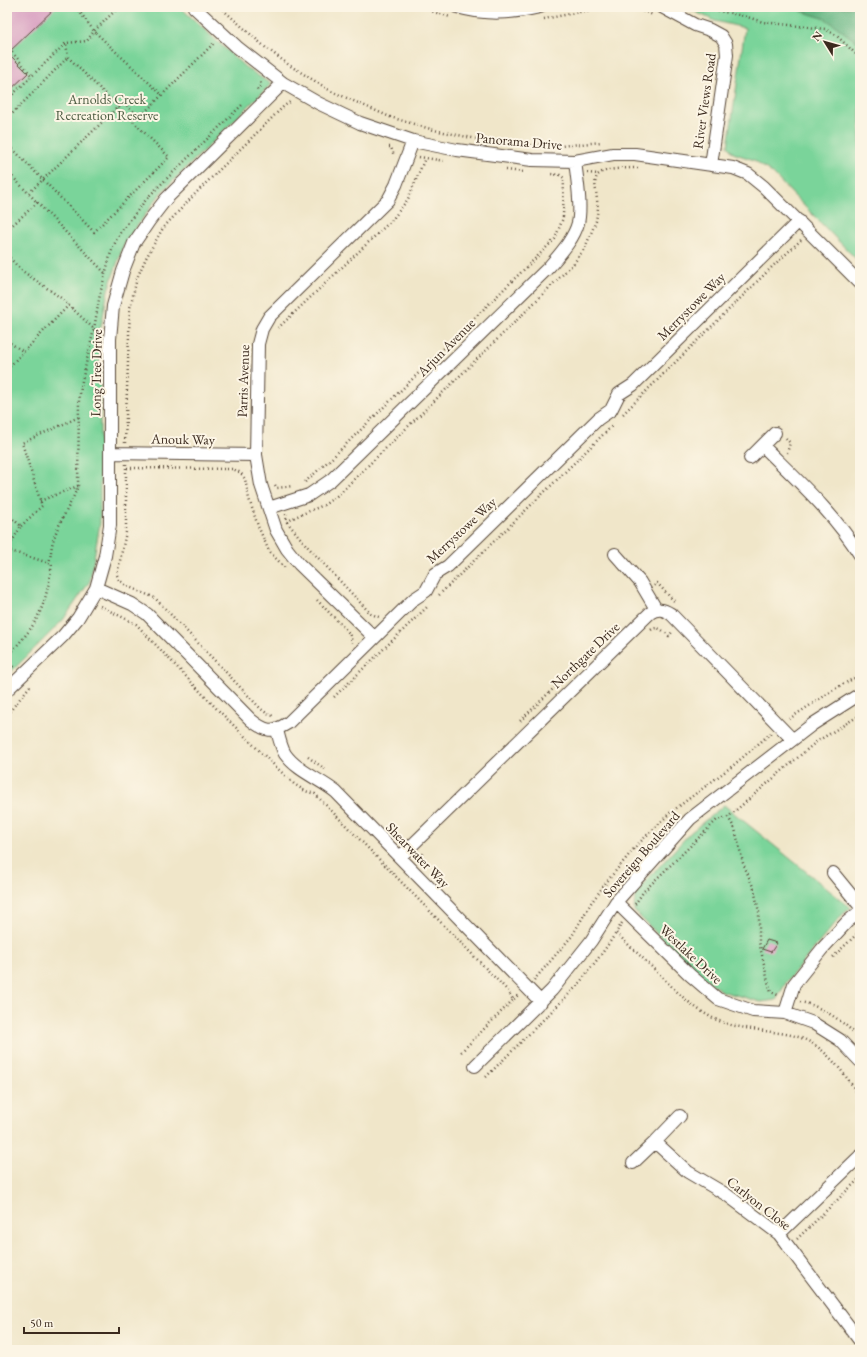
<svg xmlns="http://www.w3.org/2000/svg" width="867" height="1357" font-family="'EB Garamond',serif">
<rect width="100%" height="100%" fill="#fcf5e5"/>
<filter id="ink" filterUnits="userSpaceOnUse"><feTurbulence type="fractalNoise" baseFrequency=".025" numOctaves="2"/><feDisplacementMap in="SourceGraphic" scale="8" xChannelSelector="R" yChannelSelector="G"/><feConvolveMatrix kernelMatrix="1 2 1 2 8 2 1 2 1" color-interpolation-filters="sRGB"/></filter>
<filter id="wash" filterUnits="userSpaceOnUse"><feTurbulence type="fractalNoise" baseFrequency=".012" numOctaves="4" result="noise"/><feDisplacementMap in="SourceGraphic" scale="16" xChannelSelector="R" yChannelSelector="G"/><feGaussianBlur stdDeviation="0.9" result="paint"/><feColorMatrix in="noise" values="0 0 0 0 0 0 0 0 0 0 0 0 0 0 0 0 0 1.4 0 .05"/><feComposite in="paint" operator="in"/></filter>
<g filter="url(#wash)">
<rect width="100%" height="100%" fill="#f0e6c9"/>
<path fill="#7ad49a" stroke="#5a7f5c" d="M 7,7 L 180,7 L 245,67 L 271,84 L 161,193 L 124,244 L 108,290 L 100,332 L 100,523 L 90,581 L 63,620 L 7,676 Z
M 685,7 L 860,7 L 860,263 L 772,173 L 754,160 L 733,153 L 728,146 L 745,28 L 715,21 Z
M 724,805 L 851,908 L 843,914 L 787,981 L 776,1000 L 761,1002 L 721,991 L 691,967 L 634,911 L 635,893 L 690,833 Z"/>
<path fill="#63b682" stroke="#4f7050" d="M 802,7 L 860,7 L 860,44 L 826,19 L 801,11 Z"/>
<g id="blocks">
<path fill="#d9a2c2" d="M 13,7 L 56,7 L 8,53 L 28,73 L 7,93 L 7,13 Z
M 767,940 L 777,943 L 771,952 L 762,949 Z"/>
</g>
</g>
<g filter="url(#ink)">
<use href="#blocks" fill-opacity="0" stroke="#564638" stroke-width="1"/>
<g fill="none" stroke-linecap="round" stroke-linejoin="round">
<g stroke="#564638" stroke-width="14">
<path id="minor" d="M 194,7 L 237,47 L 283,83 L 318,103 L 360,123 L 413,141 L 457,150 L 532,160 L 575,161 L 613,154 L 635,154 L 733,168 L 748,174 L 764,187 L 860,283
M 457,7 C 486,15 510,14 540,7
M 662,7 L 695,25 L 710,30 L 721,36 L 726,44 L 727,55 L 711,165
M 763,446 C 797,480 834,513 860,555
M 110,453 L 256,455
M 750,458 L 775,433
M 269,508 L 309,495 L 331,480 L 549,267 C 559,255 574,239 578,223 C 582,206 577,179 575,161
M 615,554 L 640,582 L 656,609
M 96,588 L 132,604 L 147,614 L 251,720 C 266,732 272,733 288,723 L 414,599 L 426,591 L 435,574 L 448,566 L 598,419 L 611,410 L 619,394 L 633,385 L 799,221
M 374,637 L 299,564 L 287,549 L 276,530 L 261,485 L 256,455 L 258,344 L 262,329 L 269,317 L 388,200 L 396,185 L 413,141
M 7,690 L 63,636 L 78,618 L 96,588 L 105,556 L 110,525 L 110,339 L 113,306 L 123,271 L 134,243 L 149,221 L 166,199 L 283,83
M 277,730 C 279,738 281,747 285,754 C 297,771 320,779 336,792 L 541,1002
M 400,857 L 650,613 C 658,608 663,609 671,614 L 792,739
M 833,873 L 860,906
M 616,902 L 690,975 L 718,999 L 753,1011 L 785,1013 L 813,1023 L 840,1040 L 860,1061
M 785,1013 L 794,984 L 822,949 L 847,922 L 860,911
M 475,1066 L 552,990 L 591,941 L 616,902 L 690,819 L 813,724 L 860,694
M 655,1142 L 688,1172 L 727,1195 L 779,1234 L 860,1341
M 633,1163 L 655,1142 L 680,1116
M 779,1234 L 860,1156"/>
</g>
<path stroke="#564638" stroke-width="2.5" stroke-dasharray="1 3" stroke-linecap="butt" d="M 76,7 L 94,31 L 162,95
M 220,7 L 265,47 L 289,65 L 331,91 L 390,117 L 434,130 L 477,139 L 560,146 L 602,142
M 426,7 L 431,11 L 450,17
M 698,7 L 744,16 L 763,22 L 825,29 L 836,35 L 860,58
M 544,19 C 578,13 620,0 653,15
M 7,46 L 32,76
M 257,90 L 261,85 L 260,80
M 7,100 L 66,43 L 87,41 L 94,31 L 119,7
M 7,119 L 68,57
M 7,143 L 94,232 L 169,157 L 68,57 L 66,43
M 389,147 L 391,147 L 394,156
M 419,157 L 445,161
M 506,170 L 524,172
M 7,171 L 105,273
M 587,173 L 598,174
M 29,193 L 123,102 L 140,117 L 215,42
M 7,230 L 38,202
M 7,255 L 21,270 L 61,298 L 94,329 L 82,381 L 79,400 L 78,486 C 71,505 59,521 53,541 C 51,548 51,556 49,563
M 278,328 L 392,220 L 408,199 L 425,158
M 94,329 L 100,294 L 111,252 L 119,234 L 149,196 L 244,103
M 7,341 L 24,352
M 7,369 L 69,305
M 623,414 L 772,267 L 801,240
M 786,438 L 790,443 L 787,453
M 125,443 L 130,308 L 137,278 L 146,258 L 163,228 L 195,194 L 284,106 L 290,102 L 292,103
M 126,464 L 126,532 L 117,575 L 119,580 L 127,586 L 155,598 L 261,709 L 269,715 L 274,716
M 127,468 L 233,469 L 241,473 L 245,479 L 249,499 L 258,526 L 269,551 L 285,568
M 305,482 L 333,457 L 555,239 L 563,218 L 564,178 L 560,175 L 551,174
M 275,485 L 277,488 L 293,486
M 40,501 L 78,486
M 7,514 L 21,526 L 7,550
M 286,514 L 287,522 L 307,546 L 371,614 L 379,617
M 287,522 L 295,517 L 324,505 L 338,495 L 519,318 L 574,263 L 585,248 L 596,221 L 598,208 L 595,183 C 596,179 596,176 599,174 C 605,168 631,168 640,168
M 21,526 L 42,506 L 22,443 L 79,417
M 7,550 L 52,564 C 49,583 46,601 37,618 C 30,632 18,644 7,657
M 654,586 L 657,583 L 674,601
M 439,595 L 613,425
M 317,600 L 349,633 L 352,641 L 352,643
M 100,606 L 136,624 L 215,707 L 277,768 L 294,784 L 305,791 L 315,794 L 467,949 L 508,991 L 513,1000 L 519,994
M 651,630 C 658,625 663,631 669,636 L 673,631
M 7,661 L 14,667
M 334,697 L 427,607
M 7,715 L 30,686
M 789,719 L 838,687 L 860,675
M 520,721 L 557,685
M 308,757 L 325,769
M 728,817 L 735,829 L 743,863 L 754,889 L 759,912 L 759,942 L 769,986 L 771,992 L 778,995
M 422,862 L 422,856 L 424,852
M 635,904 L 644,891 L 717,820 L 728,817 L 816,742 L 860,715
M 622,923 L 616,933 C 630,946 644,959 658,973 C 676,991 693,1009 717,1020 C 732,1027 748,1028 765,1031 C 778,1033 794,1034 806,1040 C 828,1050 847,1077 860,1097
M 833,957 L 860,931
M 534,980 L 572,936 L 591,903 L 609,879 L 637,845 L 670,813 L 735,764 L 771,733
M 800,1002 C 821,1005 847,1024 860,1039
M 461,1052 L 513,1000
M 486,1077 L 577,986 L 603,952 L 616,933
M 797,1239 L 860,1178"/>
<use href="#minor" stroke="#fff" stroke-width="12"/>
</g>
</g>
<g text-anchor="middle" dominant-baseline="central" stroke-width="4" stroke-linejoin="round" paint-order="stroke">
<g font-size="14" fill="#4e5d43" stroke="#fcf5e5">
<text x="107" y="99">Arnolds Creek<tspan x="107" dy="16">Recreation Reserve</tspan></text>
</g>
<g font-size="14" fill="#3b2a1e" stroke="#fcf5e5">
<text transform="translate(704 101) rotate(-82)">River Views Road</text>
<text transform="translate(519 141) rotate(5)">Panorama Drive</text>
<text transform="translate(691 306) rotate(-45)">Merrystowe Way</text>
<text transform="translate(446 347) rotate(-45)">Arjun Avenue</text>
<text transform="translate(96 373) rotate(-89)">Long Tree Drive</text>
<text transform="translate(243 381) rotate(-88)">Parris Avenue</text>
<text transform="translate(183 439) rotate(1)">Anouk Way</text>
<text transform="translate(461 530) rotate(-43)">Merrystowe Way</text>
<text transform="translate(585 655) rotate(-44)">Northgate Drive</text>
<text transform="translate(641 854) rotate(-49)">Sovereign Boulevard</text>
<text transform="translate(418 855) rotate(46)">Shearwater Way</text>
<text transform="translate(691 954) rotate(43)">Westlake Drive</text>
<text transform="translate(759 1203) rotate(38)">Carlyon Close</text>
</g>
</g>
<rect width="867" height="1357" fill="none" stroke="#fcf5e5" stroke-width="24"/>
<g transform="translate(825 42) rotate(307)" stroke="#fcf5e5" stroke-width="3" paint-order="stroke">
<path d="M0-3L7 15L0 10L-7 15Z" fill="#3b2a1e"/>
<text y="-6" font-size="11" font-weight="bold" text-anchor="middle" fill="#3b2a1e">N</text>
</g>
<path d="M24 1327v6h95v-6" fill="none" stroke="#3b2a1e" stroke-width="2"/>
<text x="30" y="1327" font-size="12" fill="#3b2a1e" stroke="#fcf5e5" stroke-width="3" paint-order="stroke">50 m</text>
</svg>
